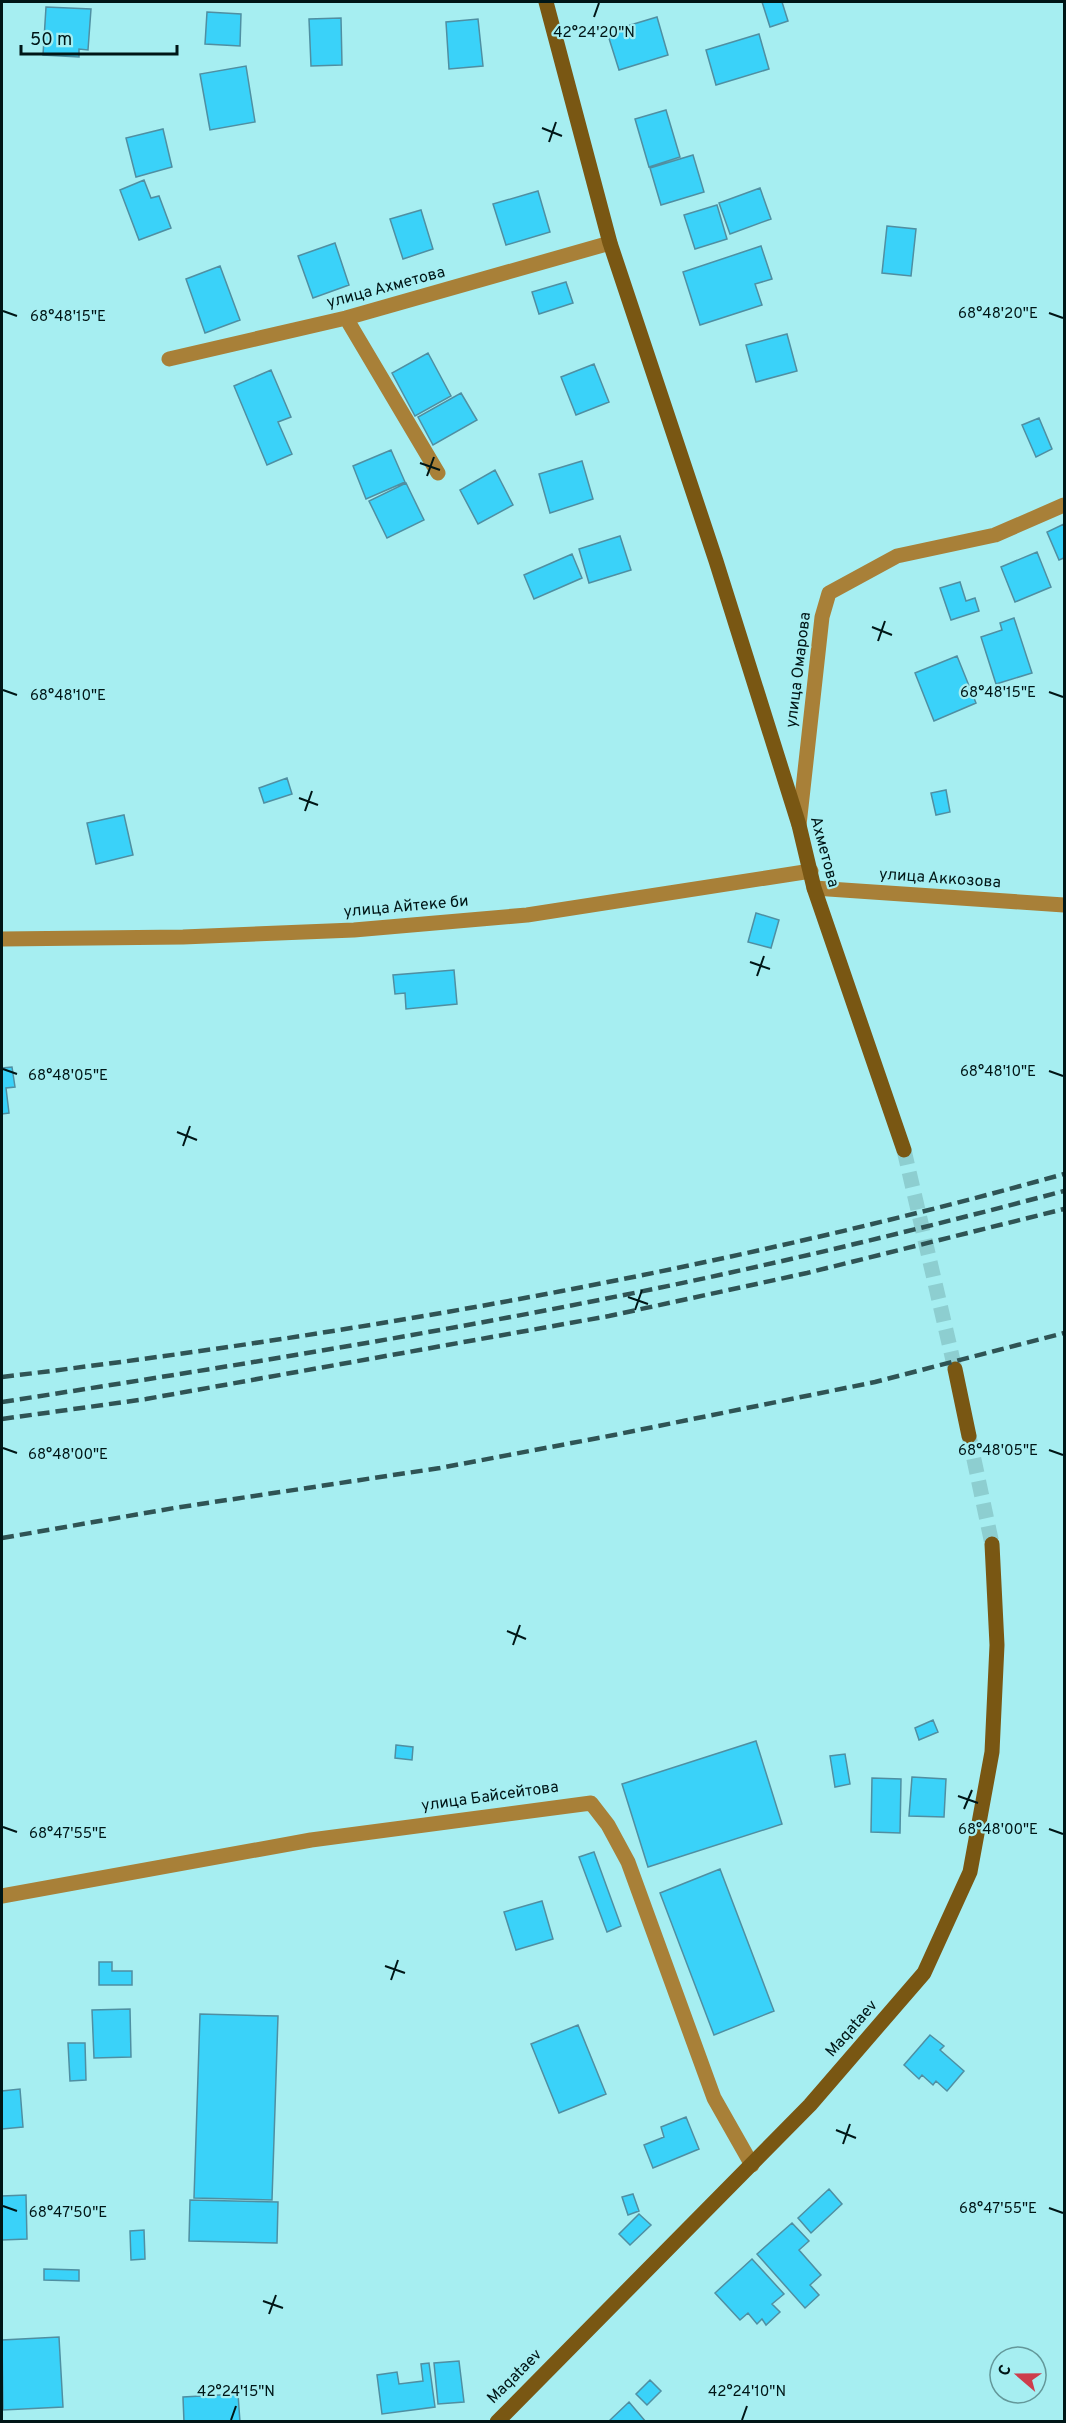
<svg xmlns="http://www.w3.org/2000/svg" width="1066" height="2423" font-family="Overpass,sans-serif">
<rect width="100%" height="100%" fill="#a6eef1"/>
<path fill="#3ad2f9" stroke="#4f8fa2" stroke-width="1.5" d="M 762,2 L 782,2 L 788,21 L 770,27 Z
M 46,7 L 91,9 L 88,50 L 79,49 L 79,57 L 43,55 Z
M 207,12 L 241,14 L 240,46 L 205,44 Z
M 657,17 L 668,55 L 619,70 L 607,32 Z
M 341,18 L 342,65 L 311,66 L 309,19 Z
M 478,19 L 483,66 L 449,69 L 446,22 Z
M 759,34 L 769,69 L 716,85 L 706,50 Z
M 246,66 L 255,122 L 210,130 L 200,74 Z
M 666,110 L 680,157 L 649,167 L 635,119 Z
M 163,129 L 172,167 L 136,177 L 126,138 Z
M 693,155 L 704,192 L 661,205 L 650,168 Z
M 144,180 L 151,198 L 159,196 L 171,228 L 139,240 L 120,190 Z
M 760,188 L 771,219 L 730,234 L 719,203 Z
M 538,191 L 550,232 L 506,245 L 493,204 Z
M 717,205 L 727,239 L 695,249 L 684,215 Z
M 421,210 L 433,249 L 403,259 L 390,219 Z
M 887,226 L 916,229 L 911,276 L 882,273 Z
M 335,243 L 349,285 L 313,298 L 298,256 Z
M 761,246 L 772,279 L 755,284 L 762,305 L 700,325 L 683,272 Z
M 220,266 L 240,320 L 205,333 L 186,279 Z
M 566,282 L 573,303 L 539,314 L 532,292 Z
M 787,334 L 797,371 L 756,382 L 746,345 Z
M 428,353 L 451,396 L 415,416 L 392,373 Z
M 594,364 L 609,402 L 576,415 L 561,377 Z
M 271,370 L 291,417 L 278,422 L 292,454 L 267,465 L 234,386 Z
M 461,393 L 477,420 L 433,445 L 418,417 Z
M 1039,418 L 1052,449 L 1036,457 L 1022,425 Z
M 391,450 L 405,482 L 366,499 L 353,466 Z
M 582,461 L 593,499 L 550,513 L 539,474 Z
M 495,470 L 513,505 L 478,524 L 460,490 Z
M 406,483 L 424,520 L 387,538 L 369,501 Z
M 1064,524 L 1064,558 L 1059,560 L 1047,532 Z
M 620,536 L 631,570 L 589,583 L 579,549 Z
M 1037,552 L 1051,587 L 1015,602 L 1001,567 Z
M 572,554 L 582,578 L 534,599 L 524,575 Z
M 960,582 L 966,601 L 975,598 L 979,611 L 951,620 L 940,588 Z
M 1014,618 L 1032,673 L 996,684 L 981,637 L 1002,630 L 1000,623 Z
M 957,656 L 976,703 L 934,721 L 915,673 Z
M 287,778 L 292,794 L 264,803 L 259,788 Z
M 946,790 L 950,812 L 936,815 L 931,793 Z
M 124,815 L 133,855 L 96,864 L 87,823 Z
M 756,913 L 779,920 L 771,948 L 748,942 Z
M 454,970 L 457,1004 L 406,1009 L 405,993 L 395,994 L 393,975 Z
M 12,1067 L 15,1087 L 6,1088 L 9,1113 L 2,1114 L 2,1068 Z
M 933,1720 L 938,1732 L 919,1740 L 915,1728 Z
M 756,1741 L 782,1824 L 648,1867 L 622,1784 Z
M 396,1745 L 413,1747 L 412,1760 L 395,1758 Z
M 845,1754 L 850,1784 L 835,1787 L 830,1756 Z
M 912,1777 L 946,1779 L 944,1817 L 909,1816 Z
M 872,1778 L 901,1779 L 900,1833 L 871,1832 Z
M 594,1852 L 621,1926 L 607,1932 L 579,1857 Z
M 720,1869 L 774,2011 L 714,2035 L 660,1893 Z
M 542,1901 L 553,1939 L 516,1950 L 504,1912 Z
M 99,1962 L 112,1962 L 112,1971 L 132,1971 L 132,1985 L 99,1985 Z
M 130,2009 L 131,2057 L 94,2058 L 92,2010 Z
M 200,2014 L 278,2016 L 272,2200 L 194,2198 Z
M 578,2025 L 606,2094 L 559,2113 L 531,2044 Z
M 930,2035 L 944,2046 L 940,2050 L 964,2071 L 947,2091 L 936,2081 L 933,2085 L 922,2075 L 919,2079 L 904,2065 Z
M 68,2043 L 85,2043 L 86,2080 L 70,2081 Z
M 20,2089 L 23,2127 L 2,2129 L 2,2091 Z
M 686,2117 L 699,2149 L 653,2168 L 644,2145 L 664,2137 L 661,2127 Z
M 829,2189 L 842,2204 L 811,2233 L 798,2218 Z
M 633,2194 L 639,2211 L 628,2215 L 622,2197 Z
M 26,2195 L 27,2239 L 2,2240 L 2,2196 Z
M 190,2200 L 278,2202 L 277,2243 L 189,2241 Z
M 639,2214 L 651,2225 L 630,2245 L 619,2234 Z
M 792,2223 L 809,2241 L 799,2250 L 821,2275 L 810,2285 L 819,2295 L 805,2308 L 757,2254 Z
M 144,2230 L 145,2259 L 131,2260 L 130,2231 Z
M 752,2259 L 784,2294 L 772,2304 L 780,2312 L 766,2325 L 762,2319 L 757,2324 L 748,2313 L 740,2320 L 715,2293 Z
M 44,2269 L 79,2270 L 79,2281 L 44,2280 Z
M 59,2337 L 63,2407 L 3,2410 L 2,2340 Z
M 459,2361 L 464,2402 L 438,2404 L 434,2363 Z
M 429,2363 L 435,2407 L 382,2414 L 377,2375 L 397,2372 L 399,2384 L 423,2381 L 421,2364 Z
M 650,2380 L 661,2391 L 647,2405 L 636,2394 Z
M 238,2394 L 240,2422 L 184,2422 L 183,2397 Z
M 629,2402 L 646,2422 L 608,2422 Z"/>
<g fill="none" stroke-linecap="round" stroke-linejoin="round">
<path stroke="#8dced0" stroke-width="15" stroke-dasharray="15 8" stroke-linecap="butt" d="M 904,1150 L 955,1369
M 969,1436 L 992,1544"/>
<path stroke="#a88038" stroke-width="15" d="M 346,318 L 438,473
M 169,359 L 346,318 L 610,243
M 799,825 L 822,617 L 829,593 L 897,556 L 995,535 L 1064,505
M 814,888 L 1064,905
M 2,939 L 183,937 L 354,930 L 527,915 L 811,871
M 2,1896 L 311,1840 L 591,1803 L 608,1825 L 628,1862 L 714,2098 L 752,2165"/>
<path stroke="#795713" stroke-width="15" d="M 546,2 L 610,243 L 716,561 L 799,825 L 814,888 L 904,1150
M 955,1369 L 969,1436
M 497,2422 L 810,2105 L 924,1973 L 970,1872 L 992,1752 L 997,1645 L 992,1544"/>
<path stroke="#2f5455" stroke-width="4.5" stroke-dasharray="12 6" stroke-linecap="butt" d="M 2,1377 C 359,1334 717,1271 1064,1174
M 2,1402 C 208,1370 415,1337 619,1296 C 769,1266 917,1230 1064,1191
M 2,1419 L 146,1399 L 609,1316 L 807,1273 L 1064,1209
M 2,1538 L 174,1508 L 440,1468 L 614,1435 L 875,1382 L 1064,1333"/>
</g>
<path fill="none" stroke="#001617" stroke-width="2" d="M 594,17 L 599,3M 542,128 L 562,136M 549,142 L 556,122M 3,311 L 17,316M 1049,313 L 1063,318M 420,463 L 440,470M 427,476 L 434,457M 872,627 L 892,635M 878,641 L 885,621M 3,690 L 17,695M 1049,692 L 1063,697M 299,798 L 318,805M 305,811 L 312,791M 750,962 L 770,969M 757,976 L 764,956M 3,1069 L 17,1074M 1049,1071 L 1063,1076M 177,1132 L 197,1140M 183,1146 L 190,1126M 628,1297 L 648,1304M 635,1310 L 642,1290M 3,1448 L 17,1453M 1049,1450 L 1063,1455M 507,1631 L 526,1639M 513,1645 L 520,1625M 958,1796 L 978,1803M 964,1809 L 972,1790M 3,1827 L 17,1832M 1049,1829 L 1063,1834M 385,1966 L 405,1973M 391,1980 L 398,1960M 836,2130 L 856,2138M 843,2144 L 850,2124M 3,2206 L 17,2211M 1049,2208 L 1063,2213M 263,2301 L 283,2308M 269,2314 L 276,2295M 231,2420 L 236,2406M 742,2420 L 747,2406"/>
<g text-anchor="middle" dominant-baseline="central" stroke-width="4.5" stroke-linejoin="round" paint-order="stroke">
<g font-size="16" fill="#001617" stroke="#a6eef1">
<text transform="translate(386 288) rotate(-15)">улица Ахметова</text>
<text transform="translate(799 670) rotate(-83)">улица Омарова</text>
<text transform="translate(824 852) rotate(75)">Ахметова</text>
<text transform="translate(940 879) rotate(4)">улица Аккозова</text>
<text transform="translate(406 907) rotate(-5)">улица Айтеке би</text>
<text transform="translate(490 1797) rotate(-8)">улица Байсейтова</text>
<text transform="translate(852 2029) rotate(-49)">Maqataev</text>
<text transform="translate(515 2377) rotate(-45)">Maqataev</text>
</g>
</g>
<g font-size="15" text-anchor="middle" fill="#001617" stroke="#a6eef1" stroke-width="4.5" stroke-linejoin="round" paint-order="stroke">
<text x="594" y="37">42°24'20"N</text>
<text x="998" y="318">68°48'20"E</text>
<text x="68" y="321">68°48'15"E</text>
<text x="998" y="697">68°48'15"E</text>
<text x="68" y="700">68°48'10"E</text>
<text x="998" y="1076">68°48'10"E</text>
<text x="68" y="1080">68°48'05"E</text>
<text x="998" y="1455">68°48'05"E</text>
<text x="68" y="1459">68°48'00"E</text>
<text x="998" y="1834">68°48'00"E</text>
<text x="68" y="1838">68°47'55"E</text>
<text x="998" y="2213">68°47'55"E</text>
<text x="68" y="2217">68°47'50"E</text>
<text x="236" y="2396">42°24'15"N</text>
<text x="747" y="2396">42°24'10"N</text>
</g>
<rect width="1066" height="2423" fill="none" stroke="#001617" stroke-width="6"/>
<g transform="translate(1018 2375) rotate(290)"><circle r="28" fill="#a6eef1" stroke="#64989a" stroke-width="1.5"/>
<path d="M0-4.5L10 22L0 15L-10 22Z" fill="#cd3d4c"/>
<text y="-9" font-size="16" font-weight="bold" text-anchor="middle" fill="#001617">С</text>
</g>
<path d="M21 45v9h156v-9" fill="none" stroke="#001617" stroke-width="3"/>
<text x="30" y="45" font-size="18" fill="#001617" stroke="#a6eef1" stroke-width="4.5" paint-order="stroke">50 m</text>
</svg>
